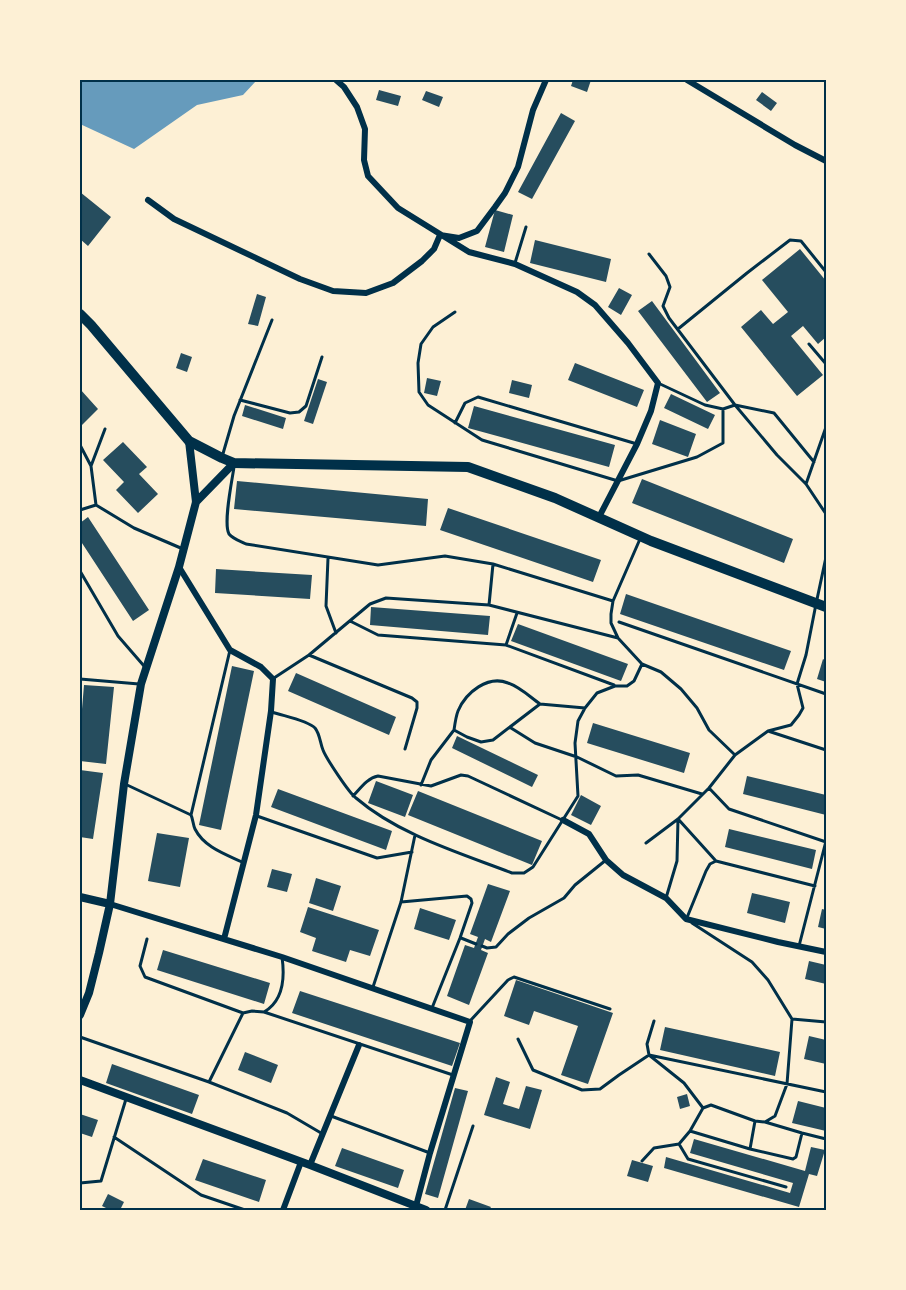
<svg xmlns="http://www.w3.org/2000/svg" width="906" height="1290" font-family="Inter,sans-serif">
<rect width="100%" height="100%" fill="#fdf0d5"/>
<path fill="#669bbc" d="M 80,80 L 257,80 L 243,95 L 197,105 L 134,149 L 80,124 Z"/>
<path fill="#264d5e" d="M 573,80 L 591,80 L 587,92 L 571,86 Z
M 379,90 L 401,96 L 398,106 L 376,100 Z
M 426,91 L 443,97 L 439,107 L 422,100 Z
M 762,92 L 777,103 L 771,111 L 756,100 Z
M 561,113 L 575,121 L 532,199 L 518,192 Z
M 80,192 L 111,217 L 88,246 L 80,239 Z
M 495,210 L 513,215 L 504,252 L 485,247 Z
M 535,240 L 611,259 L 606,282 L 530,263 Z
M 800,249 L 826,281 L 826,337 L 818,344 L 803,326 L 791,336 L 823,375 L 797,396 L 741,327 L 761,310 L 773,324 L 788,312 L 762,280 Z
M 619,288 L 632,295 L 621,315 L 608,307 Z
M 257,294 L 266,297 L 258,326 L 248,324 Z
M 652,301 L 720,393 L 707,402 L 638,311 Z
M 181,353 L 192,357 L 187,372 L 176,368 Z
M 575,363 L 644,390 L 637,407 L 568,380 Z
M 427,378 L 441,381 L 437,396 L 424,393 Z
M 318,379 L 327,382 L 313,424 L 304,421 Z
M 512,380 L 532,385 L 529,398 L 509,393 Z
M 80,389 L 98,409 L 82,425 L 80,423 Z
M 671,394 L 715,415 L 708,429 L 664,408 Z
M 245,405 L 286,418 L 283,429 L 242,416 Z
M 474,406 L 615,445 L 609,467 L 468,428 Z
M 660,420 L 696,434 L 688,457 L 652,444 Z
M 123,442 L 147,467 L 139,474 L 158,494 L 138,513 L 116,490 L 124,482 L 103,460 Z
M 642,479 L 793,539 L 784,563 L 632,503 Z
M 237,481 L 428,499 L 426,526 L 234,509 Z
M 448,508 L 601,560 L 593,582 L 440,530 Z
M 88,517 L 149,610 L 133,621 L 80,540 L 80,523 Z
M 216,569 L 312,575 L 310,599 L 215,593 Z
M 626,594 L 791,651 L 784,670 L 620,614 Z
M 371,607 L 490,616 L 488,635 L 370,625 Z
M 518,624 L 628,664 L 621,681 L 511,641 Z
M 823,659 L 826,661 L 826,682 L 817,679 Z
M 232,666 L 254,671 L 221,830 L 199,825 Z
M 296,673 L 396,717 L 389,735 L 288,691 Z
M 84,685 L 114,687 L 106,764 L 80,761 L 80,733 Z
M 593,723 L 690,753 L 684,773 L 587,743 Z
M 457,736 L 538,775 L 532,787 L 452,748 Z
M 80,770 L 103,773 L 93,839 L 80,837 Z
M 747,776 L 826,795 L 826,815 L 743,794 Z
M 376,781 L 413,795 L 405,817 L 368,803 Z
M 278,789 L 392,831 L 386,850 L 271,807 Z
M 418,791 L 542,841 L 532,865 L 408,815 Z
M 581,795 L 601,806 L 591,825 L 571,815 Z
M 729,829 L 816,850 L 812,869 L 725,847 Z
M 157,833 L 189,838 L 180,887 L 148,881 Z
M 272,869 L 292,874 L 287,892 L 267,887 Z
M 316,878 L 341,886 L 333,911 L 309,903 Z
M 488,884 L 510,891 L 491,942 L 485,939 L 481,950 L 488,953 L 469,1005 L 447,996 L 465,945 L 474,948 L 478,937 L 470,934 Z
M 752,893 L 790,902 L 785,923 L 747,913 Z
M 308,907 L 379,930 L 370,956 L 350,950 L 346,962 L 312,951 L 316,938 L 300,932 Z
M 420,908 L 456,920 L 449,940 L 414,929 Z
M 822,909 L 826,910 L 826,929 L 818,927 Z
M 163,950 L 270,983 L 264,1004 L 157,970 Z
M 809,961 L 826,965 L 826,984 L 805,979 Z
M 516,980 L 613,1013 L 588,1084 L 561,1075 L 578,1026 L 534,1011 L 529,1025 L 504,1016 Z
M 300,991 L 460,1043 L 452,1066 L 292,1013 Z
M 665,1027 L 780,1052 L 775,1076 L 660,1050 Z
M 809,1036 L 826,1040 L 826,1064 L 804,1059 Z
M 245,1052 L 278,1065 L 271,1083 L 238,1070 Z
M 112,1064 L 199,1095 L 192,1114 L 106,1083 Z
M 496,1077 L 510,1082 L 503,1104 L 519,1109 L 526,1086 L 542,1090 L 530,1129 L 484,1115 Z
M 455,1088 L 468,1091 L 438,1198 L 425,1194 Z
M 687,1094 L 690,1106 L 680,1109 L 677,1097 Z
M 798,1101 L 826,1108 L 826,1131 L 792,1123 Z
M 80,1114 L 98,1120 L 92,1137 L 80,1133 Z
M 694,1139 L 805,1171 L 811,1147 L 825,1150 L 817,1176 L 809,1174 L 799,1207 L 664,1168 L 666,1157 L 790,1193 L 793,1183 L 690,1153 Z
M 342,1148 L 404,1170 L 398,1188 L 335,1166 Z
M 203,1159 L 266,1180 L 259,1202 L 195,1180 Z
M 632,1160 L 653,1166 L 648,1182 L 627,1176 Z
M 108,1194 L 124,1202 L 120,1210 L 110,1210 L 102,1206 Z
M 469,1199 L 491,1207 L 489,1210 L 465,1210 Z"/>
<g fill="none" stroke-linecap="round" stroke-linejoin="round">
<path stroke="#003049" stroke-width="3" d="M 649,254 L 666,276 L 670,287 L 663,306 L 669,318 L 735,405 L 777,455 L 806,484 L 826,514
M 515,263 L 526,227
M 455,312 L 433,327 L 421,344 L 418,363 L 419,392 L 428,405 L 482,440 L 618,481 L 697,457 L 723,443 L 723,409
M 678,329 L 747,273 L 790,240 L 801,241 L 826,272
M 809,344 L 826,364
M 658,383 L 705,405 L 723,409 L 735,405 L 774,413 L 814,462
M 240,400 L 290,413 L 299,412 L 306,406 L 322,357
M 455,423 L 465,403 L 478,397 L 637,444
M 80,445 L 91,466
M 222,457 L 234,416 L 272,320
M 234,467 C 232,481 223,523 229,534 C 233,539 240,541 246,544 L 378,565 L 445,556 L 493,564 L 613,601
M 806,484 L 826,427
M 96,505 L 91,466 L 105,429
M 80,510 L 96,505 L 134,528 L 183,549
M 640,539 L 613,601 L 611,614 L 611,623 L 618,638 L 642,664 L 661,672 L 681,689 L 697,708 L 709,730 L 735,755
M 328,558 L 326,606 L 336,633
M 80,571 L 118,636 L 144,666
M 489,605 L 493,564
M 350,621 L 378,635 L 506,645 L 614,685
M 619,622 L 826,694
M 506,645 L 517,613
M 230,650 L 191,815 C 193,819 193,825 195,829 C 204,847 225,854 242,862
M 309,655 L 370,604 L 386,598 L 489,605 L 618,638
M 274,678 L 309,655 L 412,698 L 417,702 L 417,708 L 405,749
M 80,679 L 139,684
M 272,712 C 283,716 307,720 315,728 C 320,734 320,743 323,750 C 326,758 349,793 356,798 C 399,835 460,853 512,873 L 524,873 L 533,867 L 578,796 L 575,743 L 578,721 L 585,708 L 597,693 L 615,686 L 627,686 L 634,681 L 642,664
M 511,728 L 535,743 L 577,757 L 616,776 L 638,775 L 702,794
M 454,730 C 455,723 456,716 458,711 C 466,692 488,675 508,683 C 520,687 530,697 540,704
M 768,731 L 826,750
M 125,784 L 191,815
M 421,785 L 431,760 L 454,730 L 467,737 L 481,742 L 493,740 L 540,704 L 585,708
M 709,788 L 729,809 L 826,842
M 353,796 C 360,789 367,778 378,776 L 431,786 L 461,775 L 468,776 L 562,820
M 257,816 L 377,858 L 412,852
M 679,820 L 716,861
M 646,843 L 678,819 L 709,788 L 735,755 L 768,731 L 791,725 L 799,715 L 803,708 L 797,684 L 806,655 L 816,604 L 826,557
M 666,898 L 677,861 L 678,819
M 401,902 L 467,896 L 471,899 L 472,903 L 460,938 L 432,1008
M 686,920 L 706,871 L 710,864 L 716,861 L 815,886
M 692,923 L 752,962 L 768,980 L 792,1019 L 826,1022
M 461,938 L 476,944
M 147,939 L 140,966 L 145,977 L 243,1013
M 482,946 L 487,948 L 496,947 L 508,934 L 529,918 L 564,898 L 575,885 L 606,860
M 799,946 L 826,841
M 373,987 L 401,902 L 415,835
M 264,1012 L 453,1075
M 470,1021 L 508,980 L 514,977 L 610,1009
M 654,1021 L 647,1044 L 649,1055 L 684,1083 L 703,1108
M 80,1037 L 209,1082 L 287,1113 L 321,1133
M 518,1039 L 533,1070 L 582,1090 L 600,1089 L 619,1075 L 649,1055 L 826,1092
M 209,1082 L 243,1013 L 252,1011 L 264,1012 C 283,1001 285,978 282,957
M 331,1116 L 430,1153
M 765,1122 L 802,1133 L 826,1139
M 690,1131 L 750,1149 L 793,1159 L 796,1157 L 802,1133
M 114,1137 L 201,1195 L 245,1210
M 679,1144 L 688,1159 L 786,1187
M 750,1149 L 755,1121
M 642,1161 L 654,1148 L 679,1144 L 690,1131 L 703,1108 L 711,1105 L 755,1121 L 765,1122 L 775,1116 L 787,1084 L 792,1019
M 80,1183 L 101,1181 L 126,1099
M 445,1210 L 473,1126"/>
<path stroke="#003049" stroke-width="6" d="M 336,80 L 344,87 L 357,107 L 365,129 L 364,160 L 368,176 L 398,208 L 469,252 L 515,264 L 577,292 L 595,305 L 628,343 L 658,383 L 651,411 L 637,444 L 599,517
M 687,80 L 795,145 L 826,161
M 148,200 L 174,219 L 300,279 L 333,291 L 366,293 L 393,283 L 422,261 L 434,249 L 440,235 L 459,238 L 477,231 L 495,207 L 505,193 L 518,167 L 533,110 L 546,80
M 179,567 L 230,650 L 261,667 L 273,679 L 271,711 L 256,815 L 224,939
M 563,820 L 589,834 L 606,860 L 623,875 L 666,898 L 686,919 L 778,942 L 826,952
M 110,904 L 282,957 L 470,1022 L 430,1153 L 416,1206
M 310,1165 L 359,1045
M 283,1210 L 301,1162"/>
<path stroke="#003049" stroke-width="8" d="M 196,502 L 234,463
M 80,897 L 110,904
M 80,1015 L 89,993 L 99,953 L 110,904 L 124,784 L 141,684 L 179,567 L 196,502 L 189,441
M 80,1080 L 310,1165 L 426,1210"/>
<path stroke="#003049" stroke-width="10" d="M 80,314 L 91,325 L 189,441 L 222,458 L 234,463 L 468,467 L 555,498 L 651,541 L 826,607"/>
</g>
<rect width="906" height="1290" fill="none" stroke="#fdf0d5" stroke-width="162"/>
<rect x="81" y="81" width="744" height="1128" fill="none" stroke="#003049" stroke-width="2"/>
</svg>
